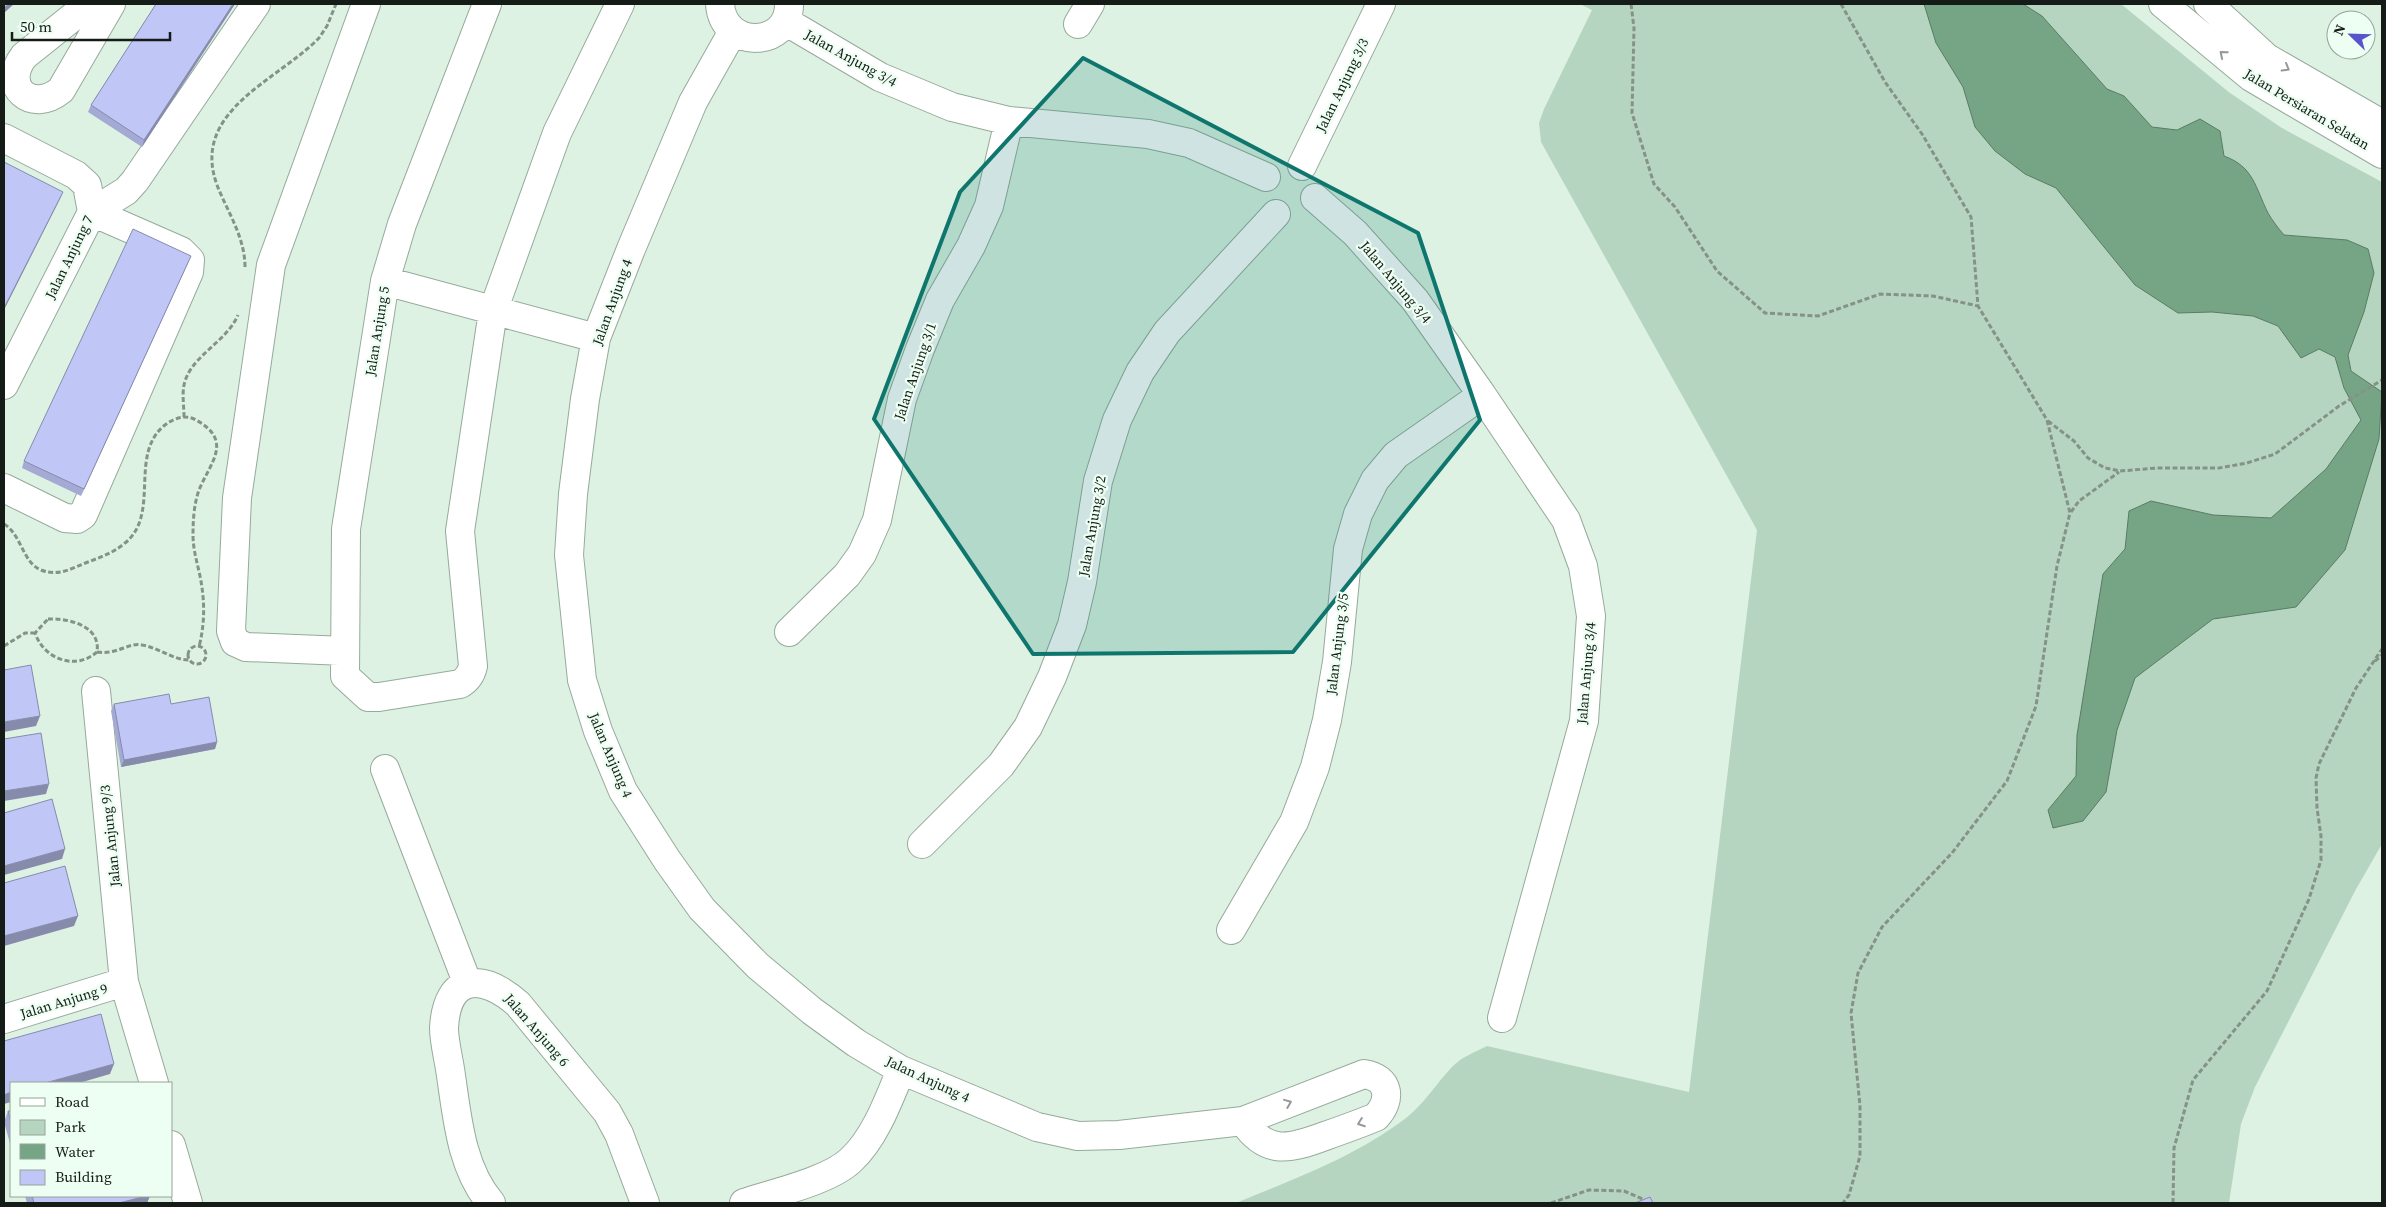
<svg xmlns="http://www.w3.org/2000/svg" width="2386" height="1207" font-family="'Source Serif 4',serif">
<rect width="100%" height="100%" fill="#ddf2e3"/>
<path fill="#b6d5c0" d="M 1580,4 L 2121,4 L 2230,93 L 2282,128 L 2382,182 L 2382,844 L 2355,891 L 2255,1087 L 2241,1124 L 2229,1203 L 1236,1203 C 1296,1178 1353,1158 1406,1118 C 1424,1104 1436,1084 1451,1068 C 1461,1057 1475,1052 1487,1046 L 1689,1092 L 1757,530 L 1541,142 L 1539,123 L 1544,109 L 1592,10 Z"/>
<path fill="#76a586" stroke="#597c65" d="M 1924,4 L 2023,4 L 2042,16 L 2107,89 L 2124,96 L 2152,127 L 2177,130 L 2200,119 L 2220,131 L 2224,156 C 2254,167 2255,187 2268,213 C 2272,220 2278,228 2284,235 L 2347,240 L 2368,249 L 2374,273 L 2364,312 L 2348,355 L 2351,371 L 2382,392 L 2379,439 L 2345,550 L 2296,607 L 2213,619 L 2135,678 L 2117,730 L 2106,792 L 2083,821 L 2053,828 L 2048,810 L 2076,776 L 2077,735 L 2103,574 L 2125,549 L 2129,511 L 2151,501 L 2213,515 L 2271,518 L 2326,469 L 2361,420 L 2344,388 L 2335,357 L 2319,349 L 2301,358 L 2278,326 L 2253,316 L 2212,312 L 2178,313 L 2135,285 L 2056,188 L 2025,174 L 1995,151 L 1975,127 L 1963,87 L 1936,43 Z"/>
<g fill="none" stroke-linecap="round" stroke-linejoin="round">
<g stroke="#96aa9c" stroke-width="30">
<path id="minor" d="M 89,4 L 24,56 C 0,87 32,114 61,90 L 111,4
M 487,4 L 402,224 L 385,281 L 346,529 L 345,676 L 368,697 L 379,697 L 460,684 C 467,680 471,675 473,666 L 460,531 L 493,311 L 557,133 L 620,4
M 720,4 C 723,50 789,48 789,5
M 2163,4 L 2251,77 L 2382,154
M 2208,4 L 2267,58 L 2382,124
M 785,21 L 880,77 L 952,107 L 1009,121 L 1148,134 L 1189,143 L 1266,177
M 1078,24 L 1090,4
M 733,31 L 693,102 L 631,249 L 596,338 L 585,399 L 573,494 L 569,555 L 582,680 L 598,731 L 623,791 L 667,860 L 702,909 L 758,966 L 812,1011 L 856,1043 L 901,1070 L 1037,1127 L 1078,1136 L 1119,1135 L 1243,1121 L 1364,1074 C 1390,1078 1392,1100 1376,1117 C 1359,1124 1342,1130 1325,1136 C 1290,1149 1267,1156 1243,1121
M 4,138 L 76,175 L 87,185 L 92,212 L 4,385
M 1302,166 L 1381,4
M 1315,198 L 1355,233 L 1415,300 L 1482,395 L 1566,520 L 1583,566 L 1591,616 L 1584,721 L 1502,1018
M 92,212 L 126,191 L 135,181 L 256,4
M 385,281 L 596,338
M 4,488 L 65,518 L 77,519 L 83,515 L 189,272 L 190,260 L 181,251 L 92,212
M 789,632 L 847,575 L 862,554 L 877,520 L 902,399 L 920,349 L 940,300 L 971,246 L 989,206 L 1009,121
M 345,651 L 246,647 L 235,642 L 231,631 L 237,498 L 271,265 L 366,4
M 96,691 L 124,982 L 154,1083
M 385,769 L 467,982
M 922,844 L 1001,765 L 1028,727 L 1052,677 L 1072,625 L 1082,582 L 1098,481 L 1117,420 L 1140,372 L 1167,332 L 1276,214
M 1231,930 L 1294,822 L 1315,767 L 1327,720 L 1337,662 L 1348,549 L 1358,514 L 1375,480 L 1396,455 L 1482,395
M 4,1019 L 124,982
M 171,1145 L 188,1203
M 491,1203 C 460,1167 457,1114 450,1069 C 448,1056 444,1041 444,1028 C 447,973 483,973 518,1004 L 607,1112 L 619,1134 L 645,1203
M 744,1203 C 774,1193 829,1181 851,1160 C 875,1138 889,1099 901,1070"/>
</g>
<path stroke="#849288" stroke-width="3" stroke-dasharray="5 2.5" stroke-linecap="butt" d="M 1631,4 L 1634,28 L 1632,113 L 1654,184 L 1675,207 L 1717,271 L 1765,313 L 1818,316 L 1880,294 L 1933,296 L 1978,306
M 1841,4 L 1885,82 L 1922,134 L 1971,217 L 1978,306 L 2047,420 L 2070,513 L 2057,566 L 2036,706 L 2007,781 L 1952,853 L 1882,927 L 1858,973 L 1851,1013 L 1860,1106 L 1860,1156 L 1849,1195 L 1843,1203
M 245,267 C 245,237 227,211 217,185 C 190,111 277,81 319,38 L 327,26 L 336,4
M 184,417 C 184,407 182,395 184,385 C 190,356 226,343 238,315
M 2048,421 L 2074,441 L 2088,458 L 2105,468 L 2120,471 L 2157,468 L 2219,468 L 2247,463 L 2275,454 L 2339,406 L 2382,380
M 2071,512 L 2079,501 L 2119,472
M 4,524 C 22,535 22,562 41,570 C 59,577 72,568 88,562 C 101,557 113,553 125,543 C 161,514 128,454 165,425 C 174,418 186,414 196,420 C 234,441 210,463 199,490 C 194,504 193,520 193,535 C 193,549 197,562 200,576 C 205,601 205,623 199,647
M 48,619 C 69,618 101,626 97,652 C 75,671 44,659 35,633 Z
M 4,646 L 25,633 L 35,633
M188 655a9 9 0 1 1 18 0a9 9 0 1 1-18 0Z
M 97,652 C 117,655 129,642 142,645 C 160,648 172,660 190,660
M 2375,661 L 2382,655
M 1551,1203 L 1589,1190 L 1624,1191 L 1652,1203
M 2173,1203 L 2174,1148 L 2193,1080 L 2267,991 L 2309,899 L 2321,860 L 2321,836 L 2317,808 L 2316,778 L 2319,764 L 2356,688 L 2382,649"/>
<use href="#minor" stroke="#fff" stroke-width="28"/>
</g>
<path fill="#a5aad4" d="M 156,4 L 235,4 L 142,147 L 88,112 L 91,105 Z
M 191,256 L 81,496 L 22,468 L 24,461 Z
M 114,704 L 171,704 L 217,742 L 215,749 L 121,767 L 111,711 Z
M 8,1111 L 11,1111 L 11,1147 L 4,1122 Z
M 25,1196 L 150,1196 L 147,1203 L 27,1203 Z"/>
<path fill="#868bac" d="M 9,4 L 14,4 L 4,13 L 4,8 Z
M 233,4 L 235,4 L 142,147 L 144,140 Z
M 63,192 L 60,199 L 4,310 L 4,308 Z
M 191,256 L 188,263 L 81,496 L 84,489 Z
M 40,716 L 36,726 L 4,732 L 4,722 Z
M 217,742 L 215,749 L 121,767 L 124,760 Z
M 49,784 L 46,794 L 4,801 L 4,791 Z
M 65,849 L 62,859 L 4,875 L 4,866 Z
M 78,916 L 74,926 L 4,946 L 4,936 Z
M 114,1064 L 110,1074 L 79,1083 L 45,1083 Z
M 11,1092 L 11,1102 L 4,1104 L 4,1095 Z
M 146,1196 L 150,1196 L 147,1203 L 119,1203 Z"/>
<path fill="#c0c6f6" stroke="#868bac" d="M 4,4 L 9,4 L 4,8 Z
M 156,4 L 233,4 L 144,140 L 91,105 Z
M 4,162 L 63,192 L 4,308 Z
M 133,229 L 191,256 L 84,489 L 24,461 Z
M 31,665 L 40,716 L 4,722 L 4,670 Z
M 169,694 L 171,704 L 209,697 L 217,742 L 124,760 L 114,704 Z
M 41,733 L 49,784 L 4,791 L 4,739 Z
M 52,799 L 65,849 L 4,866 L 4,813 Z
M 65,866 L 78,916 L 4,936 L 4,883 Z
M 101,1014 L 114,1064 L 45,1083 L 11,1083 L 11,1092 L 4,1095 L 4,1041 Z
M 8,1111 L 11,1111 L 11,1123 Z
M 32,1196 L 146,1196 L 119,1203 L 34,1203 Z
M 1650,1197 L 1653,1203 L 1635,1203 Z"/>
<defs><path id="oneway-chevron" d="M-2-3.5L2.5 0L-2 3.5" fill="none" stroke-width="1.6" stroke-linecap="round" stroke-linejoin="round" transform="scale(1.25)"/></defs>
<g stroke="#969997">
<use href="#oneway-chevron" transform="translate(2223 54) rotate(-140)"/>
<use href="#oneway-chevron" transform="translate(2286 68) rotate(30)"/>
<use href="#oneway-chevron" transform="translate(1288 1103) rotate(-22)"/>
<use href="#oneway-chevron" transform="translate(1361 1123) rotate(160)"/>
</g>
<path fill="#0f766e" fill-opacity="0.2" stroke="#0f766e" stroke-width="4" stroke-linejoin="round" d="M 1083,58 L 1418,233 L 1480,420 L 1293,652 L 1033,654 L 874,419 L 960,192 Z"/>
<g text-anchor="middle" dominant-baseline="central" stroke-width="4.5" stroke-linejoin="round" paint-order="stroke">
<g font-size="14" fill="#151c17" stroke="#edfef2">
<text transform="translate(851 58) rotate(29)">Jalan Anjung 3/4</text>
<text transform="translate(1342 85) rotate(-64)">Jalan Anjung 3/3</text>
<text transform="translate(2307 109) rotate(31)">Jalan Persiaran Selatan</text>
<text transform="translate(69 257) rotate(-64)">Jalan Anjung 7</text>
<text transform="translate(1396 282) rotate(50)">Jalan Anjung 3/4</text>
<text transform="translate(612 302) rotate(-70)">Jalan Anjung 4</text>
<text transform="translate(377 331) rotate(-81)">Jalan Anjung 5</text>
<text transform="translate(915 371) rotate(-71)">Jalan Anjung 3/1</text>
<text transform="translate(1092 526) rotate(-80)">Jalan Anjung 3/2</text>
<text transform="translate(1337 644) rotate(-83)">Jalan Anjung 3/5</text>
<text transform="translate(1586 673) rotate(-85)">Jalan Anjung 3/4</text>
<text transform="translate(611 755) rotate(67)">Jalan Anjung 4</text>
<text transform="translate(110 836) rotate(-96)">Jalan Anjung 9/3</text>
<text transform="translate(64 1001) rotate(-17)">Jalan Anjung 9</text>
<text transform="translate(537 1030) rotate(49)">Jalan Anjung 6</text>
<text transform="translate(928 1079) rotate(25)">Jalan Anjung 4</text>
</g>
</g>
<rect width="2386" height="1207" fill="none" stroke="#151c17" stroke-width="10"/>
<rect x="10" y="1082" width="162" height="115" fill="#edfef2" stroke="#97a49a"/>
<rect x="20" y="1098" width="25" height="8" fill="#ffffff" stroke="#97a49a"/>
<text x="55" y="1107" font-size="15" fill="#151c17">Road</text>
<rect x="20" y="1120" width="25" height="15" fill="#b6d5c0" stroke="#97a49a"/>
<text x="55" y="1132" font-size="15" fill="#151c17">Park</text>
<rect x="20" y="1144" width="25" height="15" fill="#76a586" stroke="#97a49a"/>
<text x="55" y="1157" font-size="15" fill="#151c17">Water</text>
<rect x="20" y="1170" width="25" height="15" fill="#c0c6f6" stroke="#97a49a"/>
<text x="55" y="1182" font-size="15" fill="#151c17">Building</text>
<g transform="translate(2351 35) rotate(293)"><circle r="24" fill="#edfef2" stroke="#97a49a"/>
<path d="M0-4L9 19L0 12L-9 19Z" fill="#5754cc"/>
<text y="-8" font-size="14" font-weight="bold" text-anchor="middle" fill="#151c17">N</text>
</g>
<path d="M12 32v8h158v-8" fill="none" stroke="#151c17" stroke-width="2.5"/>
<text x="20" y="32" font-size="15" fill="#151c17" stroke="#edfef2" stroke-width="4" paint-order="stroke">50 m</text>
</svg>
